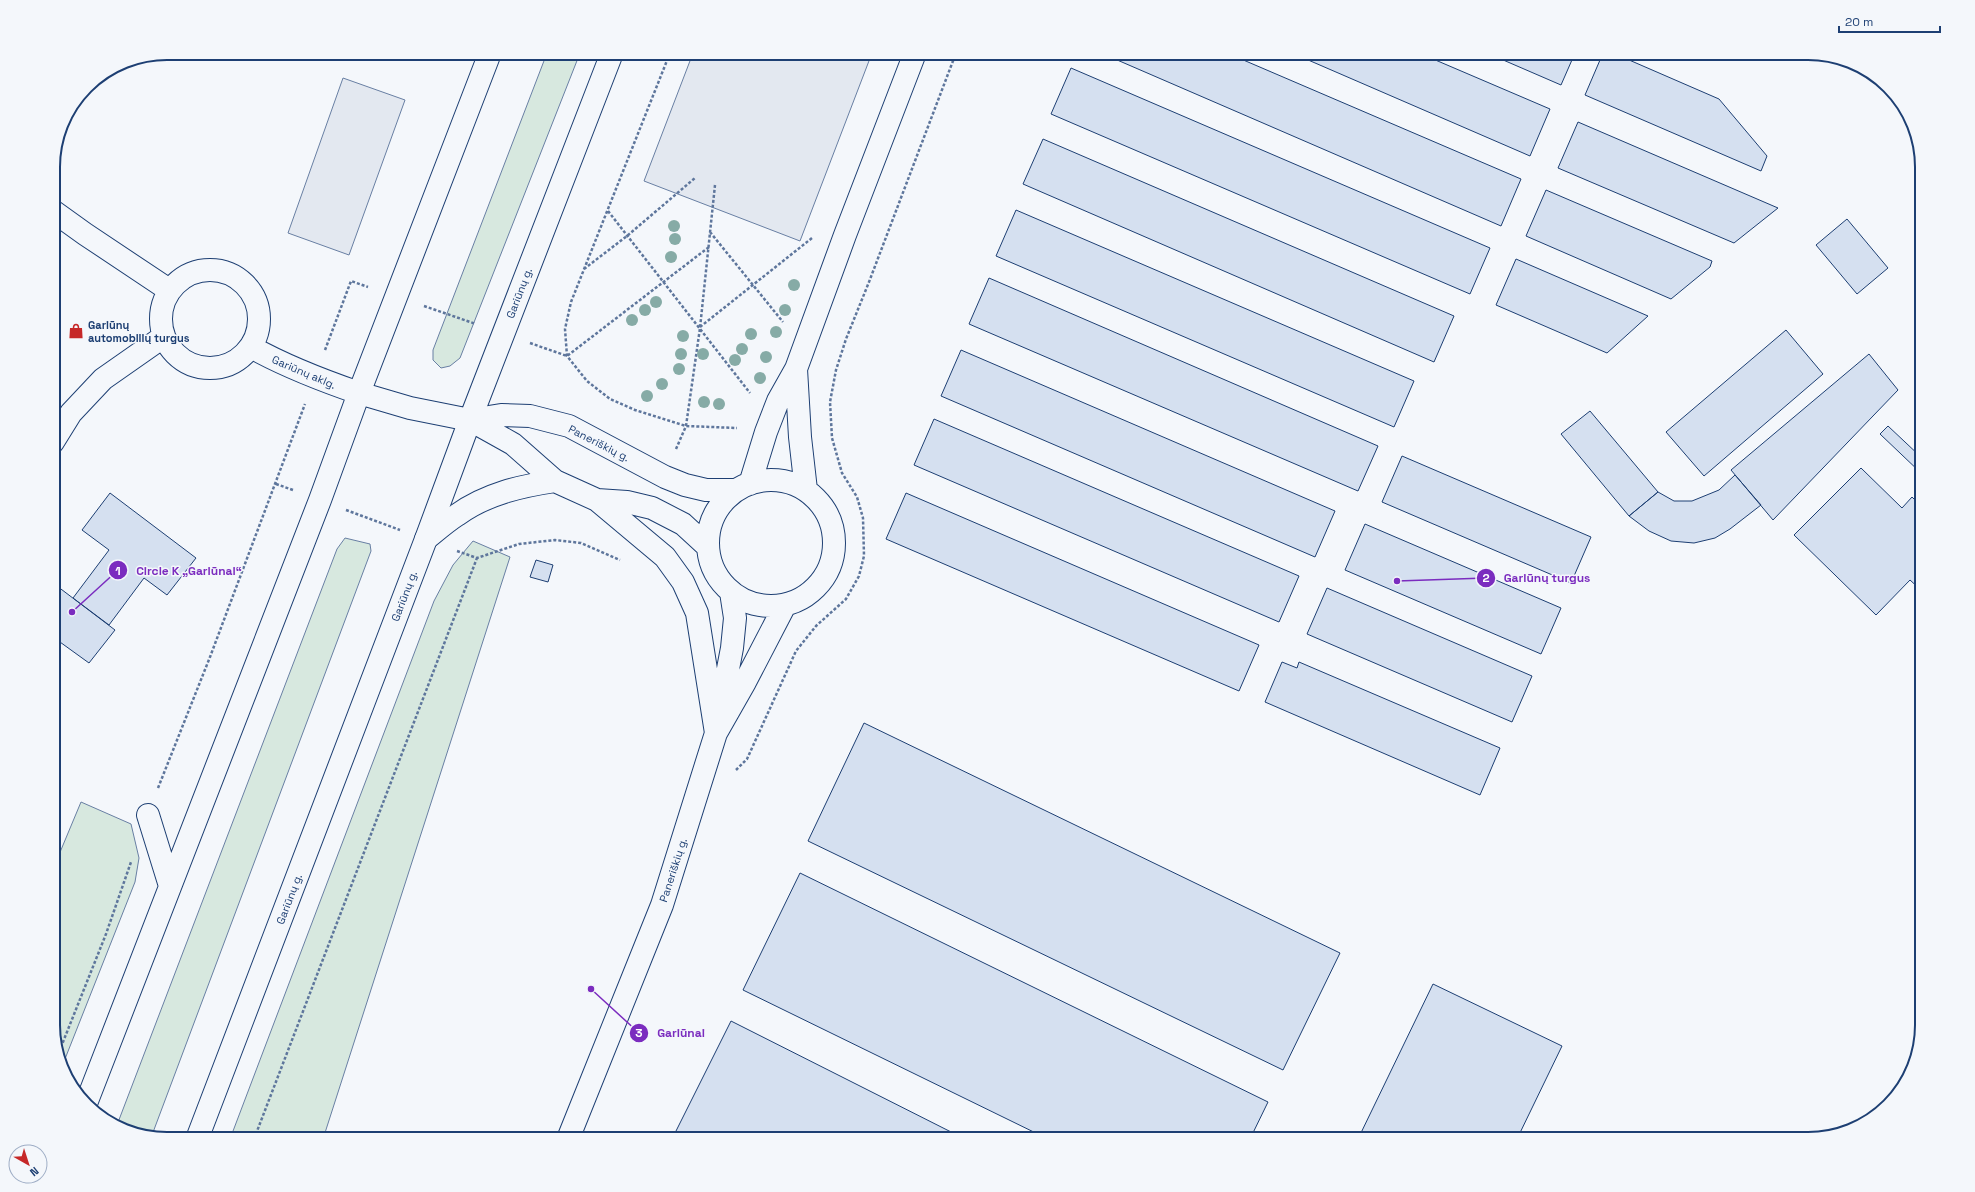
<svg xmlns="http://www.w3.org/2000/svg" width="1975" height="1192" font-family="'Space Grotesk',sans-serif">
<rect width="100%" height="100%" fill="#f4f7fb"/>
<path fill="#d7e8df" stroke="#687fa3" d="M 547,53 L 580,53 L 460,358 L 450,366 L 441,368 L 433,360 L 433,350 Z
M 345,538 L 370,544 L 371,551 L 152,1135 L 117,1125 L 337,549 Z
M 473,541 L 510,557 L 323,1139 L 230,1139 L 434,601 L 453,565 Z
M 81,802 L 131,824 L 139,858 L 135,882 L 63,1064 L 53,1032 L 53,869 Z"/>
<path fill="#e3e8f0" stroke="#687fa3" d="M 693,53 L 872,53 L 800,241 L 644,181 Z
M 343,78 L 405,100 L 349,255 L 288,233 Z"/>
<path fill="#d5e0f0" stroke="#1d3f73" d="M 1101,53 L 1227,53 L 1521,179 L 1501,226 Z
M 1292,53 L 1419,53 L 1550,109 L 1530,156 Z
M 1487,53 L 1575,53 L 1561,85 Z
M 1603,53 L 1613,53 L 1719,99 L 1767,156 L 1761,171 L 1585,95 Z
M 1071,68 L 1490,248 L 1470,294 L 1051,114 Z
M 1578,122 L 1778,208 L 1734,243 L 1558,168 Z
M 1043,139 L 1454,316 L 1434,362 L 1023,184 Z
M 1546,190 L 1712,261 L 1710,267 L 1671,299 L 1526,236 Z
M 1016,210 L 1414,381 L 1394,427 L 996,256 Z
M 1847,219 L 1888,268 L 1857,294 L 1816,245 Z
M 1516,259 L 1648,316 L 1607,353 L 1496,305 Z
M 989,278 L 1378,446 L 1358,491 L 969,324 Z
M 1786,330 L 1823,374 L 1704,476 L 1666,432 Z
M 961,350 L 1335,511 L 1315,557 L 941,396 Z
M 1869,354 L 1898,390 L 1773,520 L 1731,470 Z
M 1590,411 L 1658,492 L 1629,516 L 1561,434 Z
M 934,419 L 1299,576 L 1279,622 L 914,465 Z
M 1888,426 L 1922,458 L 1922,474 L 1880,434 Z
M 1402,456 L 1591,537 L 1571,583 L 1382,502 Z
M 1861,468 L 1902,508 L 1912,497 L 1922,507 L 1922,591 L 1910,580 L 1876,615 L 1794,535 Z
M 1735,475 L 1761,505 L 1730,529 L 1715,538 L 1694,543 L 1671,541 L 1649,531 L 1629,516 L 1658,492 L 1674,501 L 1692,501 L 1719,490 Z
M 110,493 L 196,558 L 167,595 L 144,578 L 109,625 L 73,598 L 109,550 L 82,530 Z
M 906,493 L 1259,645 L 1239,691 L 886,539 Z
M 1365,524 L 1561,608 L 1541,654 L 1345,570 Z
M 536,560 L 553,565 L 548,582 L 530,577 Z
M 53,583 L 115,630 L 89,663 L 53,637 Z
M 1327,588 L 1532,676 L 1512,722 L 1307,634 Z
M 1282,662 L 1297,668 L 1299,662 L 1500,748 L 1480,795 L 1265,702 Z
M 864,723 L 1340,953 L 1283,1070 L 808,841 Z
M 800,873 L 1268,1102 L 1250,1139 L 1048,1139 L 743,990 Z
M 1433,984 L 1562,1046 L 1517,1139 L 1358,1139 Z
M 731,1021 L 965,1139 L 677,1139 L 673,1137 Z"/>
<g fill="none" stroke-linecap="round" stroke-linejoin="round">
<g stroke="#1d3f73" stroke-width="24">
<path id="minor" d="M 53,211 L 85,234 L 169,290
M161 319a49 49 0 1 1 98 0a49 49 0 1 1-98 0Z
M 251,347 C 285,366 321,380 359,393
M 796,369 L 800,437 L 806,490
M 470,420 L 501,415 L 530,416 L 569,426 L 665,477 L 685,485 L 706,490 L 737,490
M 470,420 L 513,444 L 555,481 L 597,500 L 627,502 L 652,508 L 683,524 L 708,547
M 53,442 L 71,413 L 103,379 L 163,337
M708 543a63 63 0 1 1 126 0a63 63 0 1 1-126 0Z
M 750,484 L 766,432 L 778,401 L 796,369 L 845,235 L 915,53
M 597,500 L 665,557 L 683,582 L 697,613 L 716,733
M 426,539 C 436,531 446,522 457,515 C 486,494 521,486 555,481
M 719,716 L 732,648 L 735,618 L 731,592
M 568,1139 L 662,905 L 716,733 L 745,682 L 785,605"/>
</g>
<g stroke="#1d3f73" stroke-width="24">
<path id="trunk" d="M 359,393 L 410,408 L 470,420
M 148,815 L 170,886
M 87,1101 L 320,500 L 359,393 L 490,53
M 197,1139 L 426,539 L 470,420 L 612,53"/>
</g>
<path stroke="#5e769c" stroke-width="2.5" stroke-dasharray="3 2" stroke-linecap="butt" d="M 670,53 L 571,302 L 565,329 L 567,356 L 587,381 L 610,399 L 635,410 L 686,426 L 737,428
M 608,211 L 750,393
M 710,232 L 783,322
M 584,269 L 627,236 L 695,178
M 424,306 L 476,324
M 700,327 L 812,238
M 530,343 L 567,356 L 709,247
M 325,350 L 351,281 L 368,287
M 676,449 L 686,426 L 700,328 L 715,185
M 276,484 L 293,490
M 346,510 L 400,530
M 457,551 L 477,558 L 519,544 L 555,540 L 581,543 L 620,560
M 736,770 L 747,759 L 796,651 L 816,626 L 846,599 L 859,576 L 864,556 L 863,518 L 857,497 L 842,473 L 832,438 L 830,402 L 836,370 L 846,339 L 869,282 L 956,53
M 158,788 L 210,657 L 305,404
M 59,1052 L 106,934 L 131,862
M 254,1139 L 477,558"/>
<use href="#minor" stroke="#f4f7fb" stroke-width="22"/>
<use href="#trunk" stroke="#f4f7fb" stroke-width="22"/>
</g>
<g fill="#86aba6">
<circle cx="674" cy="226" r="6"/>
<circle cx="675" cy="239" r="6"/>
<circle cx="671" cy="257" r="6"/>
<circle cx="794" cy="285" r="6"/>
<circle cx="656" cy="302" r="6"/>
<circle cx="645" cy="310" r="6"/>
<circle cx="785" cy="310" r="6"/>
<circle cx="632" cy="320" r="6"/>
<circle cx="776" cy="332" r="6"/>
<circle cx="751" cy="334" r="6"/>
<circle cx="683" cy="336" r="6"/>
<circle cx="742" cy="349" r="6"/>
<circle cx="681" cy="354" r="6"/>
<circle cx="703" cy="354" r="6"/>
<circle cx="766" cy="357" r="6"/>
<circle cx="735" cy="360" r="6"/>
<circle cx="679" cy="369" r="6"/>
<circle cx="760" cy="378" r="6"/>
<circle cx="662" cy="384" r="6"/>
<circle cx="647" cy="396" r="6"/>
<circle cx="704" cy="402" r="6"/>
<circle cx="719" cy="404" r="6"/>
</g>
<defs>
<g id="shop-bare" transform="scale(1.2)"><path d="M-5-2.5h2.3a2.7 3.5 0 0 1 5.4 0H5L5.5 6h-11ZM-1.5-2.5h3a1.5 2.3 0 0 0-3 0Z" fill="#c62828" stroke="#f4f7fb" stroke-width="2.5" paint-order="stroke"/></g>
</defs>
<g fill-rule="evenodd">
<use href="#shop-bare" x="76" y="331"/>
</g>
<g text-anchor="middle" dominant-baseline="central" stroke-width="3" stroke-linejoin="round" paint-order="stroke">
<g font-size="11" fill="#1d3f73" stroke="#f4f7fb">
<text transform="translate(519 293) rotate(-69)">Gariūnų g.</text>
<text transform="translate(304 372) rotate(23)">Gariūnų aklg.</text>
<text transform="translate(599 443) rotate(27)">Paneriškių g.</text>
<text transform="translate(404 596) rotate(-69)">Gariūnų g.</text>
<text transform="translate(673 870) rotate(-72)">Paneriškių g.</text>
<text transform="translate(289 899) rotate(-69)">Gariūnų g.</text>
</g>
<g font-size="11" font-weight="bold" fill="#1d3f73" stroke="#f4f7fb" text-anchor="start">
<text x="88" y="325">Gariūnų<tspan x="88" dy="13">automobilių turgus</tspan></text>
</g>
</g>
<path d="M0 0H1975V1192H0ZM167 60H1808A107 107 0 0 1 1915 167V1025A107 107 0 0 1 1808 1132H167A107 107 0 0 1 60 1025V167A107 107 0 0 1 167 60Z" fill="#f4f7fb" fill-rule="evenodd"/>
<path fill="none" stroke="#1d3f73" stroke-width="2" d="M167 60H1808A107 107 0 0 1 1915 167V1025A107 107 0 0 1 1808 1132H167A107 107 0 0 1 60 1025V167A107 107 0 0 1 167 60Z"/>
<path fill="none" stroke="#7b2cbf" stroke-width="1.5" d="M72 612L118 570M1397 581L1486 578M591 989L639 1033"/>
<g fill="#7b2cbf" stroke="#f4f7fb" stroke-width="1.5">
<circle cx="72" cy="612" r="4"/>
<circle cx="1397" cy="581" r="4"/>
<circle cx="591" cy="989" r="4"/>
<circle cx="118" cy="570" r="10"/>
<circle cx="1486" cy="578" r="10"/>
<circle cx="639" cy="1033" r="10"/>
</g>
<g font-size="12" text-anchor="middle" font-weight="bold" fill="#fff">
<text x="118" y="575">1</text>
<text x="1486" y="582">2</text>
<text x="639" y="1037">3</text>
</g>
<g font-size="12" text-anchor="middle" font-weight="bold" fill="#7b2cbf" stroke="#f4f7fb" stroke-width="3" stroke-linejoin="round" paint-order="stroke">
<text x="189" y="575">Circle K „Gariūnai“</text>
<text x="1547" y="582">Gariūnų turgus</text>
<text x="681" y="1037">Gariūnai</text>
</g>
<g transform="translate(28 1164) rotate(141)"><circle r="19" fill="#f4f7fb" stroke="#9eadc5"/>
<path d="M0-3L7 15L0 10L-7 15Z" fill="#c62828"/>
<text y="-6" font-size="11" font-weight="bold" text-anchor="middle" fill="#1d3f73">N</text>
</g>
<path d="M1839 26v6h101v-6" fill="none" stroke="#1d3f73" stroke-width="2"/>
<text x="1845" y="26" font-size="12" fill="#1d3f73" stroke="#f4f7fb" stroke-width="3" paint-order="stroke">20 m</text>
</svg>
